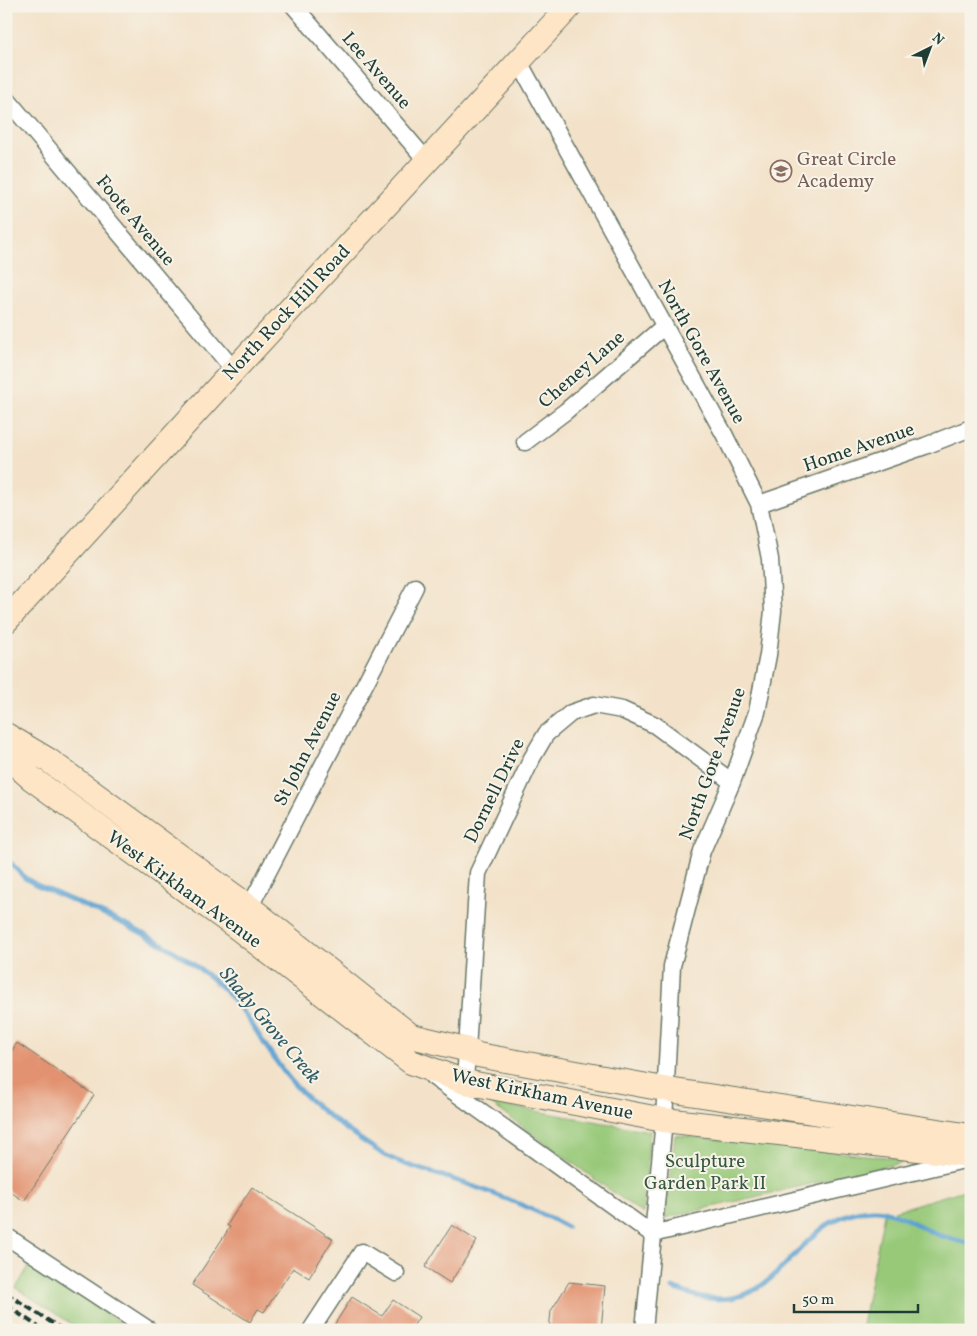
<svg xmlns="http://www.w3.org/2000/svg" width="977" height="1336" font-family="Vollkorn,serif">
<rect width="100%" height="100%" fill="#f7f3e8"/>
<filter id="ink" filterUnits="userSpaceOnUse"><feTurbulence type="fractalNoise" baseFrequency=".02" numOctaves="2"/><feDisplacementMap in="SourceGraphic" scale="10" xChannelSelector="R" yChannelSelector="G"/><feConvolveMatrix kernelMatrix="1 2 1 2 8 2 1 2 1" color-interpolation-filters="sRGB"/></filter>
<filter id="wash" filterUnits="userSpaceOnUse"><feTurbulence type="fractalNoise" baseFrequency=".0096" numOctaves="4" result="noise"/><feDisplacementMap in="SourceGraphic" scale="20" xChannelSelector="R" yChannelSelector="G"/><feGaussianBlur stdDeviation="1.12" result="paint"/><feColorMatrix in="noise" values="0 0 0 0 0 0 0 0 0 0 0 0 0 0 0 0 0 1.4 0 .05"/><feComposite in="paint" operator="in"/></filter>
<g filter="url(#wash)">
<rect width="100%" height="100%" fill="#f3e2c9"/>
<path fill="#98c979" stroke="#5c8356" d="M 490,1103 L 650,1131 L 643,1214 Z
M 675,1135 L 913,1160 L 665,1218 Z
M 971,1188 L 971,1330 L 861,1330 L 884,1214 Z
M 30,1264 L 132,1330 L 81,1330 L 16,1288 Z"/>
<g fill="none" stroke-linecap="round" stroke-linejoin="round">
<path stroke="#5aa0d0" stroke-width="5" d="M 6,858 L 25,878 L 35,884 C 99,913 168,938 220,986 C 248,1012 264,1047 288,1077 C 309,1104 346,1130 375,1149 C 398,1165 426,1170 452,1179 C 491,1192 531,1207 567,1227
M 673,1288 C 785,1336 786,1211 874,1210 C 897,1210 920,1228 941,1236 C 951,1239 961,1241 971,1244"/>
</g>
<g id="blocks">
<path fill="#e2926f" d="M 17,1043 L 94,1095 L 24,1201 L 6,1189 L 6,1059 Z
M 252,1187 L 333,1239 L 309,1278 L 293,1268 L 264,1312 L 258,1309 L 250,1322 L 192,1285 L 230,1227 L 227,1225 Z
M 452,1225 L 477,1241 L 450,1283 L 425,1267 Z
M 569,1282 L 605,1286 L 601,1330 L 549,1330 L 551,1311 Z
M 352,1297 L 382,1316 L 393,1300 L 419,1317 L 411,1330 L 331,1330 Z"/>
</g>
</g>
<g filter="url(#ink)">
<use href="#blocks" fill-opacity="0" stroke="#697768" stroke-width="1"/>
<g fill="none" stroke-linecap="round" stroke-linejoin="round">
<g stroke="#697768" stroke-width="19">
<path id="street" d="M 294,6 L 427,161
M 518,60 L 724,434 L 759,504 L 770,559 L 773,611 L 768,655 L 757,712 L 732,782 L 702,851 L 672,966 L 664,1120 L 644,1330
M 6,98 L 234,370
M 525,442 L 566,411 L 663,327
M 759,504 L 925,446 L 971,428
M 245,916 L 415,587
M 432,1076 L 652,1234 L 968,1159
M 465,1082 L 478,873 L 532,758 L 546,734 L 571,713 L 594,705 L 622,710 L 655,725 L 732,782
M 6,1236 L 149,1330
M 311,1330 L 362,1252 L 396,1273"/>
</g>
<g stroke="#697768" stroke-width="26">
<path id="secondary" d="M 6,621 L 234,370 L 570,6
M 6,735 L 48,760 L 249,907 L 411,1036 L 465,1049 L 478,1055 L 675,1091 L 971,1136
M 6,756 L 31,778 L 239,929 L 411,1062 L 465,1082 L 664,1120 L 971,1155"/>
</g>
<use href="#street" stroke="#fff" stroke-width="16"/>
<use href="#secondary" stroke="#fee5c5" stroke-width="24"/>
<path stroke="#1f3d34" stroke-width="4" stroke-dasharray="8 4" stroke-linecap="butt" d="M 6,1293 L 63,1330
M 6,1305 L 43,1330"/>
</g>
</g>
<defs>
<g id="school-ring" transform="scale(1.125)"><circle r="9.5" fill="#f7f3e8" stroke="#8d6e63" stroke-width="1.5"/><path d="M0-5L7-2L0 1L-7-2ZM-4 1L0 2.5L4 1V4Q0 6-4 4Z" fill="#8d6e63"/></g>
</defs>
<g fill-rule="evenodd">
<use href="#school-ring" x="781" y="171"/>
</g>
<g text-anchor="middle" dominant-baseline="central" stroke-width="4" stroke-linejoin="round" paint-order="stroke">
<g font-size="19" fill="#1f3d34" stroke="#f7f3e8">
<text transform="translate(376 71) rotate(49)">Lee Avenue</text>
<text transform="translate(135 221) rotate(50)">Foote Avenue</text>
<text transform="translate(287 313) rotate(-47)">North Rock Hill Road</text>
<text transform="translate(701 352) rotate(61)">North Gore Avenue</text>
<text transform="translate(582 370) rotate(-41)">Cheney Lane</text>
<text transform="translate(859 448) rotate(-19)">Home Avenue</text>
<text transform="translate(308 749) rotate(-63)">St John Avenue</text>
<text transform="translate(713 764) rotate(-70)">North Gore Avenue</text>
<text transform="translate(495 791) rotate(-64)">Dornell Drive</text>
<text transform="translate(184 890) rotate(36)">West Kirkham Avenue</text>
<text transform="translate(542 1095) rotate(12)">West Kirkham Avenue</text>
</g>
<g font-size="19" fill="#785e54" stroke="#f7f3e8" text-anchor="start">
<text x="797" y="160">Great Circle<tspan x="797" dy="22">Academy</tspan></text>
</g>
<g font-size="19" fill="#375942" stroke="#f7f3e8">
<text x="705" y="1162">Sculpture<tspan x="705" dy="22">Garden Park II</tspan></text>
</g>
<g font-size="20" font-style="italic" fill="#315b63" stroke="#f7f3e8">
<text transform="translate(269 1026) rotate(50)">Shady Grove Creek</text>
</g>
</g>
<rect width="977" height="1336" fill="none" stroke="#f7f3e8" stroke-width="25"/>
<g transform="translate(930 48) rotate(42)" stroke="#f7f3e8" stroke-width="4" paint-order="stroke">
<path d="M0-4L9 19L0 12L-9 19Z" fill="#1f3d34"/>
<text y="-8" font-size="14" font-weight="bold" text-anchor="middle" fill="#1f3d34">N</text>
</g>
<path d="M794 1304v8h124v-8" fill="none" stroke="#1f3d34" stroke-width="2.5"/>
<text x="802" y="1304" font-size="15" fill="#1f3d34" stroke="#f7f3e8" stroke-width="4" paint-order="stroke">50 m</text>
</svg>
